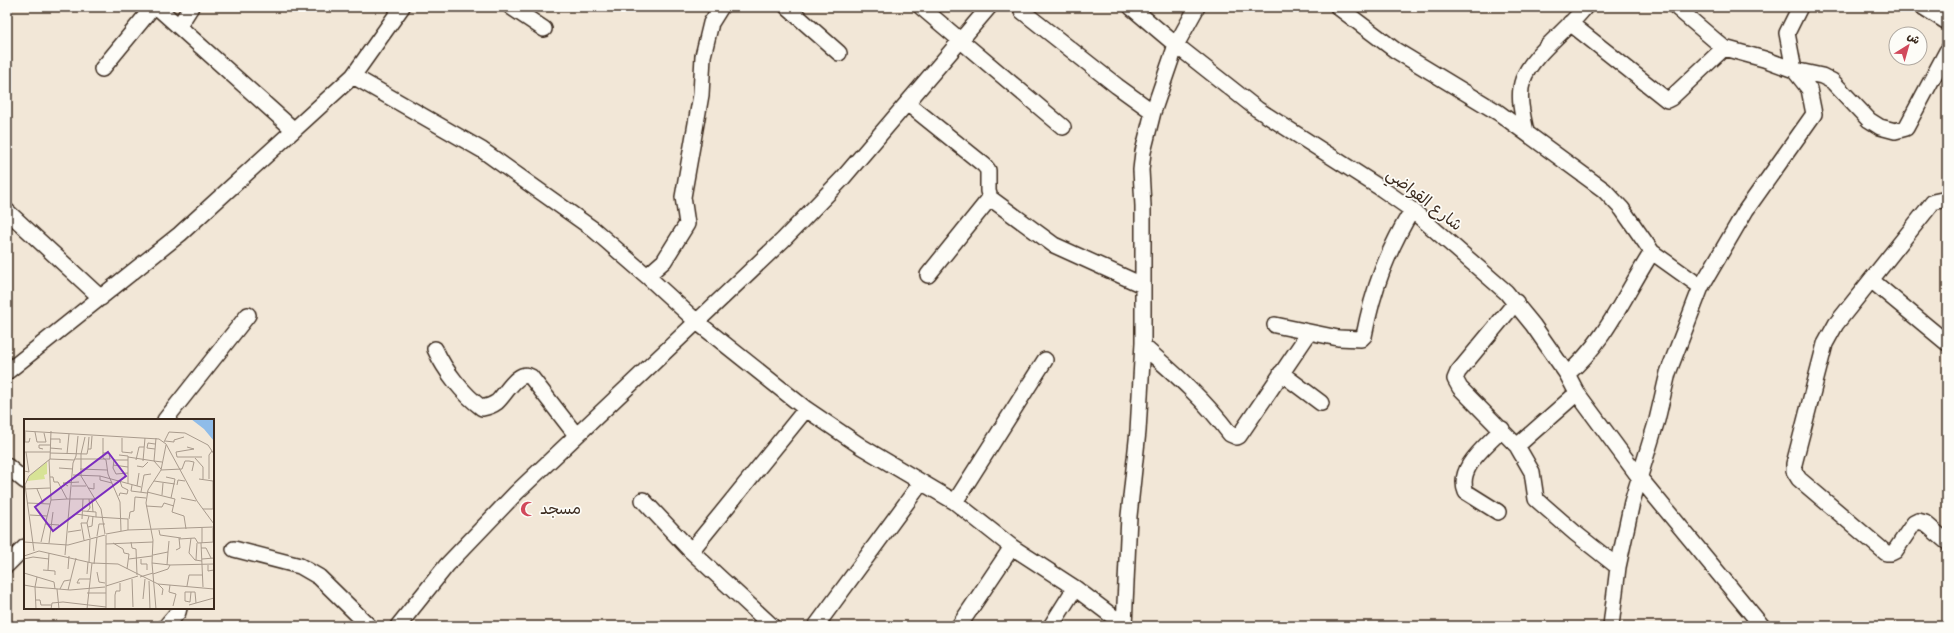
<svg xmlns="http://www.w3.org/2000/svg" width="1954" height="633" font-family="Mynerve,'Playpen Sans Arabic',sans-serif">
<rect width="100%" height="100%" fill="#f2e7d7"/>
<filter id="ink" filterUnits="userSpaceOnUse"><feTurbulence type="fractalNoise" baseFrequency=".025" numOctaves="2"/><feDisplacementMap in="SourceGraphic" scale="8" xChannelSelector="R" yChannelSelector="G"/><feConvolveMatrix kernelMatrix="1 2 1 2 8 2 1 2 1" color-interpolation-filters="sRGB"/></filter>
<g filter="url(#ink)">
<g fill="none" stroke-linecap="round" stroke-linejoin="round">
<g stroke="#3b2a1e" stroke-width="18">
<path id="minor" d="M 157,7 L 294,130
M 511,7 L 544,29
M 721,7 L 711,23 L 703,56 L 701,95 L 683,197 L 687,224 L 664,261 L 647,276 L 697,322 L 806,409 L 862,447 L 955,502 L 1012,547 L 1075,588 L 1124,625
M 787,7 L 839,53
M 921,7 L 1063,127
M 1131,7 L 1176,45 L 1257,109 L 1382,189 L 1412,210 L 1506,292 L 1533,325 L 1567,374 L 1577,393 L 1639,477 L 1762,626
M 1338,7 L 1395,50 L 1499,113 L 1604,190 L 1622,209 L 1652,252 L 1701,287
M 1676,7 L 1724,48 L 1764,59 L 1794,70 L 1822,76 L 1832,81 L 1869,120 L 1880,127 L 1895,131 L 1906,128 L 1947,51
M 1923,7 L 1947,22
M 1022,11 L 1117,86 L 1153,112
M 1570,23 L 1667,100 L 1671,98 L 1724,48
M 179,26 L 191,7
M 102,69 L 153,7
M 353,76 L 482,150 L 593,229 L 647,276
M 907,103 L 984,165 L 988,170 L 988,191 L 990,198 L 1054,245 L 1142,285
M 1526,132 C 1523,116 1517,96 1523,80 C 1531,55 1569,29 1585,7
M 1947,199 L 1933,202 L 1836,324 L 1825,344 L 1794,464 L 1794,471 L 1799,479 L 1886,553 L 1891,553 L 1895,551 L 1914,523 L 1918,521 L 1925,523 L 1947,542
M 7,211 L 101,298
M 928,275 L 990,198
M 1871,280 L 1947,343
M 1516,302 L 1458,372 L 1455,379 L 1460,388 L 1517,446 L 1532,472 L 1536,499 L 1575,533 L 1618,567
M 1275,325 L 1338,338 L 1361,339 L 1364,336 C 1373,289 1387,252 1412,210
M 1143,346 C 1175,374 1204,399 1230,434 L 1237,437 L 1239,436 L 1309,333
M 435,349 C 445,371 463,394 482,408 C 488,407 493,405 497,402 C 506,394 518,369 531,377 L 576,435
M 7,372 L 180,234 L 353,76 L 402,7
M 1281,373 L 1321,403
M 1567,374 C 1605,343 1626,292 1652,252
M 165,420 L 248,315
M 1517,446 L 1577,393
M 7,466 L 25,481
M 643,500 L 691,551 L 772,626
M 955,502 L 1045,360
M 1498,512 L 1466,492 C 1456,467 1487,446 1502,429
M 234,549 L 300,566 L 319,577 L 369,626
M 691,551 L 806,409
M 7,565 L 25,547
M 166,626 L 178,612 L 179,608
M 398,626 L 447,565 L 516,493 L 783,240 L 842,179 L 989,7
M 816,626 L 921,483
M 959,626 L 1012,547
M 1051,626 L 1075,588
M 1124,626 L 1129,516 L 1138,431 L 1143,343 L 1143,206 L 1141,170 L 1143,152 L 1153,112 L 1176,45 L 1197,7
M 1611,626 L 1618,567 L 1632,502 L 1657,420 L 1668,373 L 1701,287 L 1746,210 L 1814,114 L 1809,89 L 1794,70 L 1787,33 L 1800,7"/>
</g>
<use href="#minor" stroke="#fdfcf7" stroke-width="15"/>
</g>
</g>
<defs>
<g id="mosque-bare" transform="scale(1.2)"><path d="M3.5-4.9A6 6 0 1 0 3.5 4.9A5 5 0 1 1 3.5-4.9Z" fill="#d1495b" stroke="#fdfcf7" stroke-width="2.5" paint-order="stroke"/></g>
</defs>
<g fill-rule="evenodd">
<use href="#mosque-bare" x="528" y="509"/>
</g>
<g text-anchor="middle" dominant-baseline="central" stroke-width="3.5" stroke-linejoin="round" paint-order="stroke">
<g font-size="16" fill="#3b2a1e" stroke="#fdfcf7">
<text transform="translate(1424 200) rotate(38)">شارع القواضي</text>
</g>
<g font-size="16" fill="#3b2a1e" stroke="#fdfcf7" text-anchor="start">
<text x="540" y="509">مسجد</text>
</g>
</g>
<g transform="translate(24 419)">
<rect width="190" height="190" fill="#f2e7d7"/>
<path d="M 23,43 L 23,55 L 20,56 L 21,60 L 3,62 L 7,55 Z" fill="#d7e396"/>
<path d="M 167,0 L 190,0 L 190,22 L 180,10 Z" fill="#8fbce9"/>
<path fill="none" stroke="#a99b8d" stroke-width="1" d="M 0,12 L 135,20 L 142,25 L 173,82 L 190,105M 1,13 L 1,23 L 5,23 L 6,19M 11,13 L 13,23 L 22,23 L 20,14M 65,18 L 64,30 L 67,30 L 68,17M 79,19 L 79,39 L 82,41 L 84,55 L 96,83 L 97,112M 98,19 L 98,33 L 108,34 L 108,32M 132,19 L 130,42 L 138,43M 26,20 L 36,20 L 36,24M 141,22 L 150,23 L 150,21 L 160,18M 140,23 L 145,13 L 161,14 L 184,26 L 190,35M 26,29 L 38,30M 19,30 L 15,29 L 15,26 L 26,26M 131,30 L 123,29 L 124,24 L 131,25M 0,33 L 26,33M 26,34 L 63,35 L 64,30M 43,35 L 45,15M 57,35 L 57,57 L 77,90 L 81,115M 57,35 L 61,18M 95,36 L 104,37 L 104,64M 104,38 L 130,42 L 137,50M 153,38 L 152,33 L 170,30 L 163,28M 153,38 L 178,38M 171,39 L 179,48 L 179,60M 26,40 L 50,41M 51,40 L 86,40 L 85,34 L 79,34M 104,41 L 90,41 L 89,49 L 92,55 L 104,54M 112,41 L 115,28 L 120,28M 119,42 L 121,19M 89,46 L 104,48M 113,47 L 119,48 L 124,43M 35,49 L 49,50M 56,50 L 83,51M 137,51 L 158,50 L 161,42 L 165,42 L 170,43 L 168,52M 0,52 L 5,53 L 2,33M 49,56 L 76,57 L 117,68M 76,57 L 76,61 L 88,64M 26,58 L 29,58 L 30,63 L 34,63M 142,58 L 151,60 L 147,79M 175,60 L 189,62 L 189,90 L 179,90M 185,60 L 185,36 L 188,32M 130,62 L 151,65M 34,63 L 43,80 L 71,80M 108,66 L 107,72 L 123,74M 153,66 L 154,61 L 161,62M 44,67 L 39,64 L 55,63M 48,67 L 62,67M 113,67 L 115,54M 64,69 L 70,70 L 70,64M 1,70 L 26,69M 13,70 L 19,84M 117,73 L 120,56 L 127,55M 123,73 L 151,80 L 148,93 L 160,97 L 162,110M 138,76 L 139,64M 95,77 L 96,74 L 103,75 L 104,71 L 98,68 L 96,62M 157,79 L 172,82M 68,80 L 69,93M 27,81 L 43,80M 4,84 L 26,85M 122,87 L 138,88 L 140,84 L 150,87M 59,92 L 72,93 L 72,98 L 104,100 L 104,111M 63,93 L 66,89 L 65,80M 6,96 L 23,97M 65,97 L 63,104 L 66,119M 44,100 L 52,95 L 72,98M 58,100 L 59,80M 105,100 L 106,93 L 110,92 L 111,78 L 122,79M 21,105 L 35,106 L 35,108M 64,108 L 68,107 L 69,97M 178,109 L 178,124M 189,109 L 189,123M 135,111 L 136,116 L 157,119M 44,113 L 57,111M 82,115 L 104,111 L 190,108M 82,116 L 82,190M 73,117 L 75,105 L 81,105M 167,119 L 165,134 L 171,141 L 178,142M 155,120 L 171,119 L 174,124 L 190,123M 60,121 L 57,104 L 63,104M 0,123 L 44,126 L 81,116M 17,123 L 27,81 L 25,41M 107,123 L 108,129 L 112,130 L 113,156M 25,124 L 29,93M 89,124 L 99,130 L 100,134 L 105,135 L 103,150M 177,124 L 179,168M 82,125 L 129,123M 177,129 L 182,129 L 187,139M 152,131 L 156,129 L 155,119M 10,132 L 1,66 L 5,57 L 26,40 L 27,12M 41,136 L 49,44 L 52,37 L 54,17M 129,136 L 144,133 L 145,122M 0,137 L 15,132 L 68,144 L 94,145 L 134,165 L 190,170M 0,140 L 9,138 L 25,140M 105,140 L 128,137M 117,140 L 117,145 L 123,145 L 123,151M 178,140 L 190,139M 172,141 L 173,124M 65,143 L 66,120M 128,144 L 146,146M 70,145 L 73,118M 143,146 L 144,133M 184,146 L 184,152 L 190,151M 44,150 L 45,137M 19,151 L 31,152 L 31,156M 24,151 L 25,134M 73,153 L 75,163 L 81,164M 0,154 L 30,163 L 31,170M 63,155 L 64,143M 129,155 L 144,150 L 146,146 L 190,145M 116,158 L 129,154M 108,160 L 109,188M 125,162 L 126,190M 56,164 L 53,164 L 55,160 L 66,160M 134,165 L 139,170 L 138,176M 0,166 L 11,168 L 13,158M 146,166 L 145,173 L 152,175 L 149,187M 82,167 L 114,157M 163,167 L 165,156 L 178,156M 33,170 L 35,190M 36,170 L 40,162 L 46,161M 44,171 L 52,139M 167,173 L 166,183 L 161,182 L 161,173 L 171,173 L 172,184M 63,174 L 82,174M 119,180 L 121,160M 11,181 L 16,181 L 17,186 L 27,186M 165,186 L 190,179M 12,190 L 11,168 L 46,171 L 81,168M 27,190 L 28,184 L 39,183 L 82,188M 63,190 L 68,144M 91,190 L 91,176 L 92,172 L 96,172 L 96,164M 132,190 L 128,144 L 129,121 L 122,84 L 124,71 L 137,51 L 142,26"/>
<path fill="#7b2cbf" fill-opacity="0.15" stroke="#7b2cbf" stroke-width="2" d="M 84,33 L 102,57 L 29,112 L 11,88 Z"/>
<rect width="190" height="190" fill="none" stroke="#3b2a1e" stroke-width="2"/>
</g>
<rect width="1954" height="633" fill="none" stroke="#fdfcf7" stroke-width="24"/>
<rect x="12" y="12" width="1930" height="609" fill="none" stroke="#3b2a1e" stroke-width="1.5" filter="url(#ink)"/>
<g transform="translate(1908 46) rotate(37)"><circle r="19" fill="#fdfcf7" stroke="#afa8a0"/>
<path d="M0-3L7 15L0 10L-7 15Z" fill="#d1495b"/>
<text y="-6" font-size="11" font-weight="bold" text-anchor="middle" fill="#3b2a1e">ش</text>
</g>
</svg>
